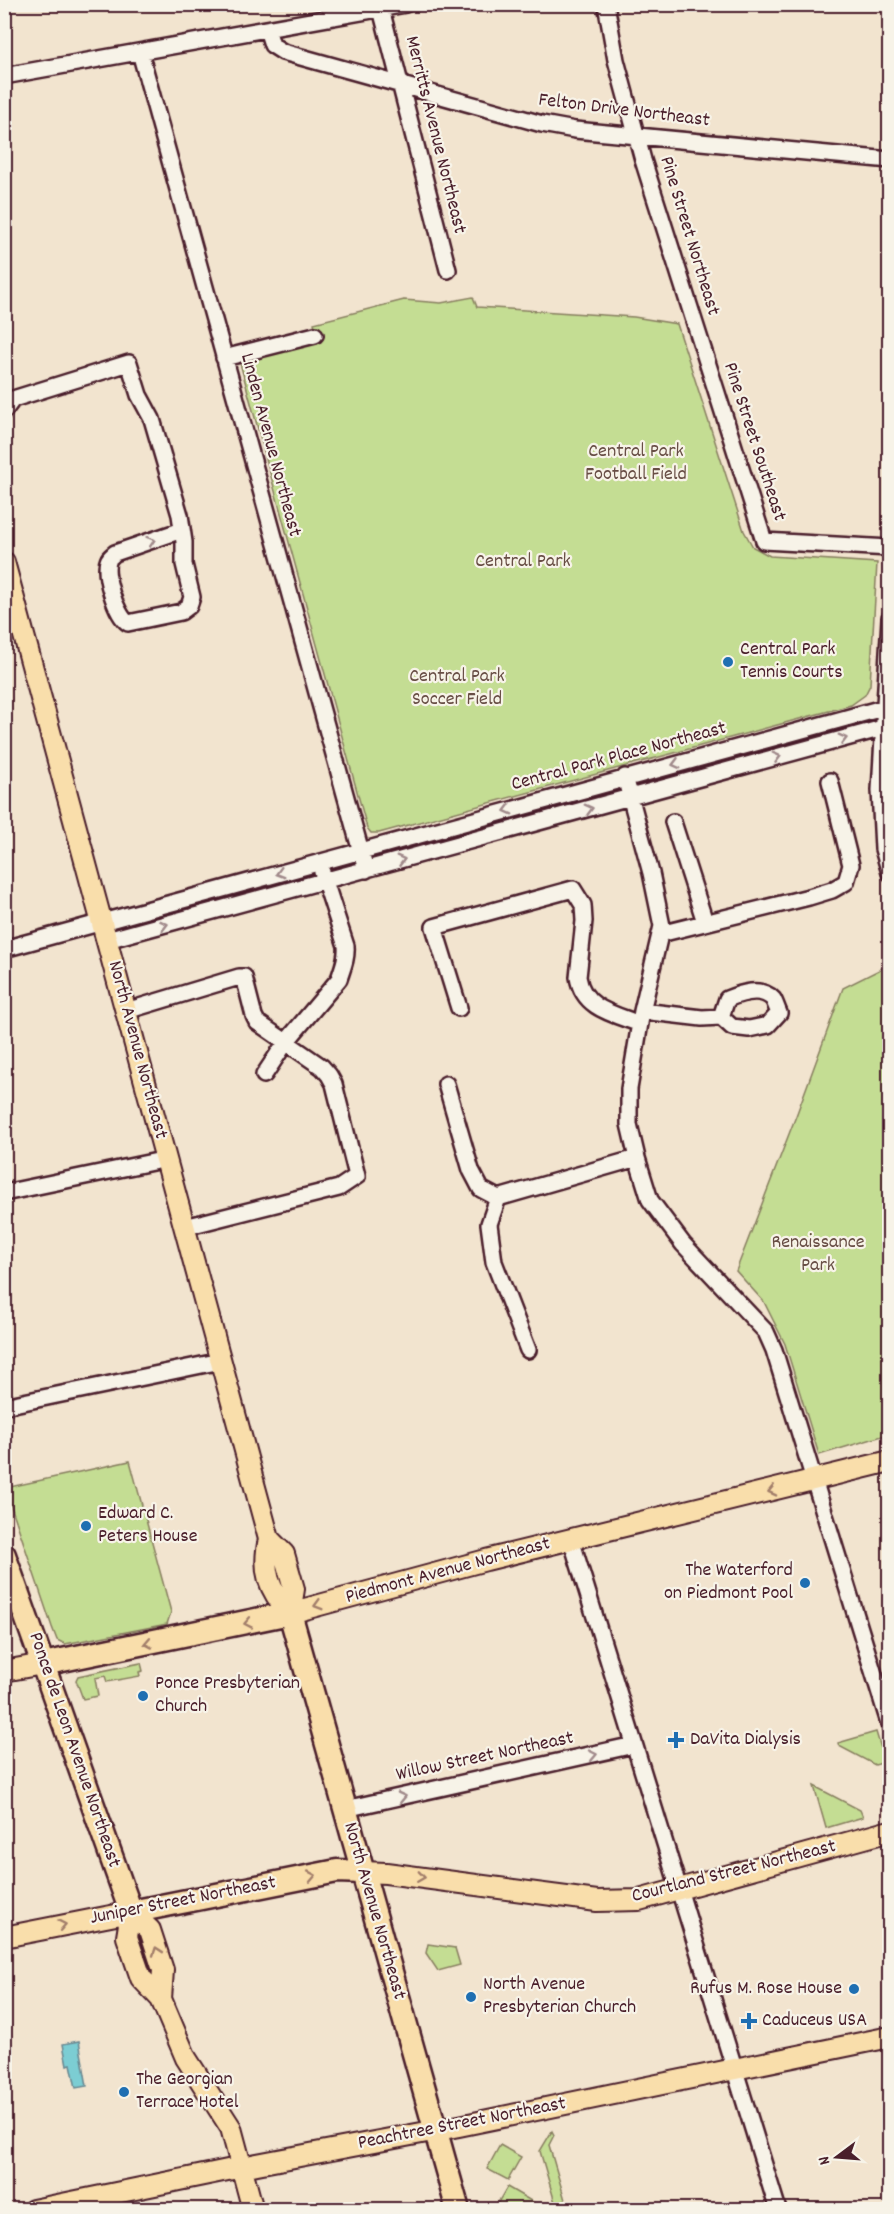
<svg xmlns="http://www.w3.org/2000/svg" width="894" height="2214" font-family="Dekko,sans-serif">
<rect width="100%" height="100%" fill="#f2e4cf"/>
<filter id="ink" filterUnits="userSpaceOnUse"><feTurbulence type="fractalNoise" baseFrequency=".0167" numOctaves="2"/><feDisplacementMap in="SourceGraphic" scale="12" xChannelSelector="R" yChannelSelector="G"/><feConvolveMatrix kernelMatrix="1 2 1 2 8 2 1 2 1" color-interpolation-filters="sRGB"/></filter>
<g filter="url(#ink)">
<path fill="#c4dd93" stroke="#877e5f" stroke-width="1.5" d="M 473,297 L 477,307 L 634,317 L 677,324 L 744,531 L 753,547 L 770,556 L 877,563 L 870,685 L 865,695 L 851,705 L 379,833 L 371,833 L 367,828 L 240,363 L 319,342 L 314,323 L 404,300 L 441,303 Z
M 889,965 L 889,1434 L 819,1455 L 785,1344 L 764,1302 L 736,1271 L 796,1116 L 843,988 Z
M 130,1461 L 171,1612 L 167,1624 L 65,1644 L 57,1640 L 52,1627 L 5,1488 Z
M 141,1663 L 143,1671 L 139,1672 L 140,1676 L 107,1682 L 105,1676 L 95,1678 L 98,1696 L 83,1699 L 76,1680 L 78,1676 Z
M 876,1732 L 884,1758 L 882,1763 L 875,1765 L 839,1746 L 838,1743 Z
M 814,1786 L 860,1810 L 863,1817 L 826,1828 Z
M 428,1944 L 455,1948 L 460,1965 L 438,1971 L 426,1953 Z
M 552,2131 L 554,2135 L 549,2145 L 565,2200 L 560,2209 L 556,2206 L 540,2151 Z
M 500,2145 L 521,2157 L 508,2180 L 487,2169 Z
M 507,2187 L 545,2209 L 524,2209 L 521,2207 L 519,2209 L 498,2210 L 495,2208 Z"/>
<path fill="#7ccdd3" stroke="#688790" stroke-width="1.5" d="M 79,2041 L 87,2086 L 76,2088 L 71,2064 L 67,2065 L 63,2044 Z"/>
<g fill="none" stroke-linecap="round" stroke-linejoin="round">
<g stroke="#4a1f2b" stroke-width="20">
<path id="minor" d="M 606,4 L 616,60 L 643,160 L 764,541 L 890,548
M 381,9 L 448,270
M 267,29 L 272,45 L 283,52 L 542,124 L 575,130 L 890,160
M 140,52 L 366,870
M 4,76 L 406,4
M 224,358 L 315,335
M 4,411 L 13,399 L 129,363 L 139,395 L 152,419 L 180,515 L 184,542 L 184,564 L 192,597 L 189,606 L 181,612 L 128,623 C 116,615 102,572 109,559 C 109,558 114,554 115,553 L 182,530
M 890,618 L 880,790 L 883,849 L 890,873
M 625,777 L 651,873 L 662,926 L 642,1011 L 629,1089 L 629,1124 L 637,1158 L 650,1200 L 683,1244 L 766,1332 L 774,1350 L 890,1726
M 673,822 L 705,922
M 660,934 L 809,897 L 832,890 L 846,882 L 851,865 L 830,781
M 107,940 L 890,726
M 4,949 L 890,706
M 459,1008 L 434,927 L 573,889 L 583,905 L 584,921 L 578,977 C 583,1009 614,1014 640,1024
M 126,1011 L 239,977 L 244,977 L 254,1016 L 257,1022 L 322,1067 L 329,1075 L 334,1084 L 357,1176 L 339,1188 L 185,1227
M 642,1011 L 702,1018 L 721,1017 L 732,1027 L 749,1029 L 768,1025 L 779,1013 C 777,1009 775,1002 773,999 C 761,986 741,993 727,999 L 721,1017
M 264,1075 L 286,1042 L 339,979 C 343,967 347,958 346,946 L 322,872
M 446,1084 L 471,1170 L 481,1189 L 498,1198
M 4,1193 L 167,1159
M 528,1350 L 494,1262 L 489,1224 L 498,1198 L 637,1158
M 4,1406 L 221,1361
M 571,1539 L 778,2210
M 345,1809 L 634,1745"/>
</g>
<g stroke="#4a1f2b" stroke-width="24">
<path id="major" d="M 4,562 L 269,1539 C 262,1570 268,1590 290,1613
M 269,1539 L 284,1554 L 294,1589 L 290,1613
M 290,1613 L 486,1560 L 890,1461
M 4,1671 L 43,1664
M 363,1872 L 386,1873 L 597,1901 L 639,1900 L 890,1831
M 131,1912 L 127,1937 L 141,1978 L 161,1999 L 186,2058 L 231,2128 L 253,2210
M 131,1912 L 150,1930 L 163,1970 L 161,1999
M 4,1937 L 131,1912
M 33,2210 L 257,2164 L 459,2126 L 890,2037"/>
</g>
<g stroke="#4a1f2b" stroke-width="27">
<path id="highway" d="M 4,1555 L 131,1912 L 337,1871 L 363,1872
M 43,1664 L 290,1613 L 458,2210"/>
</g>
<use href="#minor" stroke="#f7f3e8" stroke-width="15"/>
<use href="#major" stroke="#f9deab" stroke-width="20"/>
<use href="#highway" stroke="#f9deab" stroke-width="22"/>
</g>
<defs><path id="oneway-chevron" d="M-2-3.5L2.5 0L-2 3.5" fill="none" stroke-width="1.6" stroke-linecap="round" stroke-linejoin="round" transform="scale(1.5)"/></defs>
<g stroke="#a0898a">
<use href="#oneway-chevron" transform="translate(151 541) rotate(-18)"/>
<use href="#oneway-chevron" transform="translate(843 739) rotate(-15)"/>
<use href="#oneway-chevron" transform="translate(777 757) rotate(-15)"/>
<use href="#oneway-chevron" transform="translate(676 764) rotate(165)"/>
<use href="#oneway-chevron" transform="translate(589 809) rotate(-15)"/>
<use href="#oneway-chevron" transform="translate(508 810) rotate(165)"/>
<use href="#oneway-chevron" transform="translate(401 860) rotate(-15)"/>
<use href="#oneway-chevron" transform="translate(280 873) rotate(164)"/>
<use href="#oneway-chevron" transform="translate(164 925) rotate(-15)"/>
<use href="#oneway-chevron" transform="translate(593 1755) rotate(-12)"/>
<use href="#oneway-chevron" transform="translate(402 1797) rotate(-13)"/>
</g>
<g stroke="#a27e6b">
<use href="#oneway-chevron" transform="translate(772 1491) rotate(167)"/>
<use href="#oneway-chevron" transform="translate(318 1605) rotate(164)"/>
<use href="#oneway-chevron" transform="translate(248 1623) rotate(169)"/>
<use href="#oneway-chevron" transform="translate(148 1643) rotate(169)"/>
<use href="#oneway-chevron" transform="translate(312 1876) rotate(-11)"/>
<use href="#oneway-chevron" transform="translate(421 1877) rotate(8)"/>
<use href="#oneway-chevron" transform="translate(62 1925) rotate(-11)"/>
<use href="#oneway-chevron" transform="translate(157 1951) rotate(-109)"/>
</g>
</g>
<g fill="#1f6fb2" stroke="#f7f3e8" stroke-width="2">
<circle cx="728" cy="662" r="6"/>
<circle cx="86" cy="1526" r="6"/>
<circle cx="805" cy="1583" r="6"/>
<circle cx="143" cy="1696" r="6"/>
<path d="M673 1731h6v6h6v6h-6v6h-6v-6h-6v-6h6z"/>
<circle cx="854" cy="1989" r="6"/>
<circle cx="471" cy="1997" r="6"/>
<path d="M746 2012h6v6h6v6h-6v6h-6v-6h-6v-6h6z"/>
<circle cx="124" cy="2092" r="6"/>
</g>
<g text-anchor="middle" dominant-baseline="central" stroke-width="4.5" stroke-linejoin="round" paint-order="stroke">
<g font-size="20" fill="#4a1f2b" stroke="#f7f3e8">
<text transform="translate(624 111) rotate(7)">Felton Drive Northeast</text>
<text transform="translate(435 135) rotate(76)">Merritts Avenue Northeast</text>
<text transform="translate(689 236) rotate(73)">Pine Street Northeast</text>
<text transform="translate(754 442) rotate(72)">Pine Street Southeast</text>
<text transform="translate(270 445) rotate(75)">Linden Avenue Northeast</text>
<text transform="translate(619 757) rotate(-15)">Central Park Place Northeast</text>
<text transform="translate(137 1050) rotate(75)">North Avenue Northeast</text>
<text transform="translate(448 1571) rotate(-15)">Piedmont Avenue Northeast</text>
<text transform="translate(74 1750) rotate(71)">Ponce de Leon Avenue Northeast</text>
<text transform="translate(485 1757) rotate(-12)">Willow Street Northeast</text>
<text transform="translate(734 1872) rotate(-14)">Courtland Street Northeast</text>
<text transform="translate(183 1901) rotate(-11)">Juniper Street Northeast</text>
<text transform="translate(374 1911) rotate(74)">North Avenue Northeast</text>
<text transform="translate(462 2124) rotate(-11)">Peachtree Street Northeast</text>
</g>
<g font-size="20" fill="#684e45" stroke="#f7f3e8">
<text x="636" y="452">Central Park<tspan x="636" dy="23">Football Field</tspan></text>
<text x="523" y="562">Central Park</text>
<text x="457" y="677">Central Park<tspan x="457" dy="23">Soccer Field</tspan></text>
<text x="818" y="1243">Renaissance<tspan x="818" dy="23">Park</tspan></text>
</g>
<g font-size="20" fill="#4a1f2b" stroke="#f7f3e8" text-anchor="start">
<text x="740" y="650">Central Park<tspan x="740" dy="23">Tennis Courts</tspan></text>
<text x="98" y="1514">Edward C.<tspan x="98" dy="23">Peters House</tspan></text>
<text x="793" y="1571" text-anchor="end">The Waterford<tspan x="793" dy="23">on Piedmont Pool</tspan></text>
<text x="155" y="1684">Ponce Presbyterian<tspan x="155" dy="23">Church</tspan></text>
<text x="690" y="1740">DaVita Dialysis</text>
<text x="483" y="1985">North Avenue<tspan x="483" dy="23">Presbyterian Church</tspan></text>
<text x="842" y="1989" text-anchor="end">Rufus M. Rose House</text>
<text x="762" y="2021">Caduceus USA</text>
<text x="136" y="2080">The Georgian<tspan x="136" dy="23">Terrace Hotel</tspan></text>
</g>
</g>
<rect width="894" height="2214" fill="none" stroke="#f7f3e8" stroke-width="24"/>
<rect x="12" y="12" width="870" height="2190" fill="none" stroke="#4a1f2b" stroke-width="2" filter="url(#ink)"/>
<g transform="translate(837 2157) rotate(254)" stroke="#f7f3e8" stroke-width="4.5" paint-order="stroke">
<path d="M0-4.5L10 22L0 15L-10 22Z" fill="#4a1f2b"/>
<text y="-9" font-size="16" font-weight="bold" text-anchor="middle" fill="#4a1f2b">N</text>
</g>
</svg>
